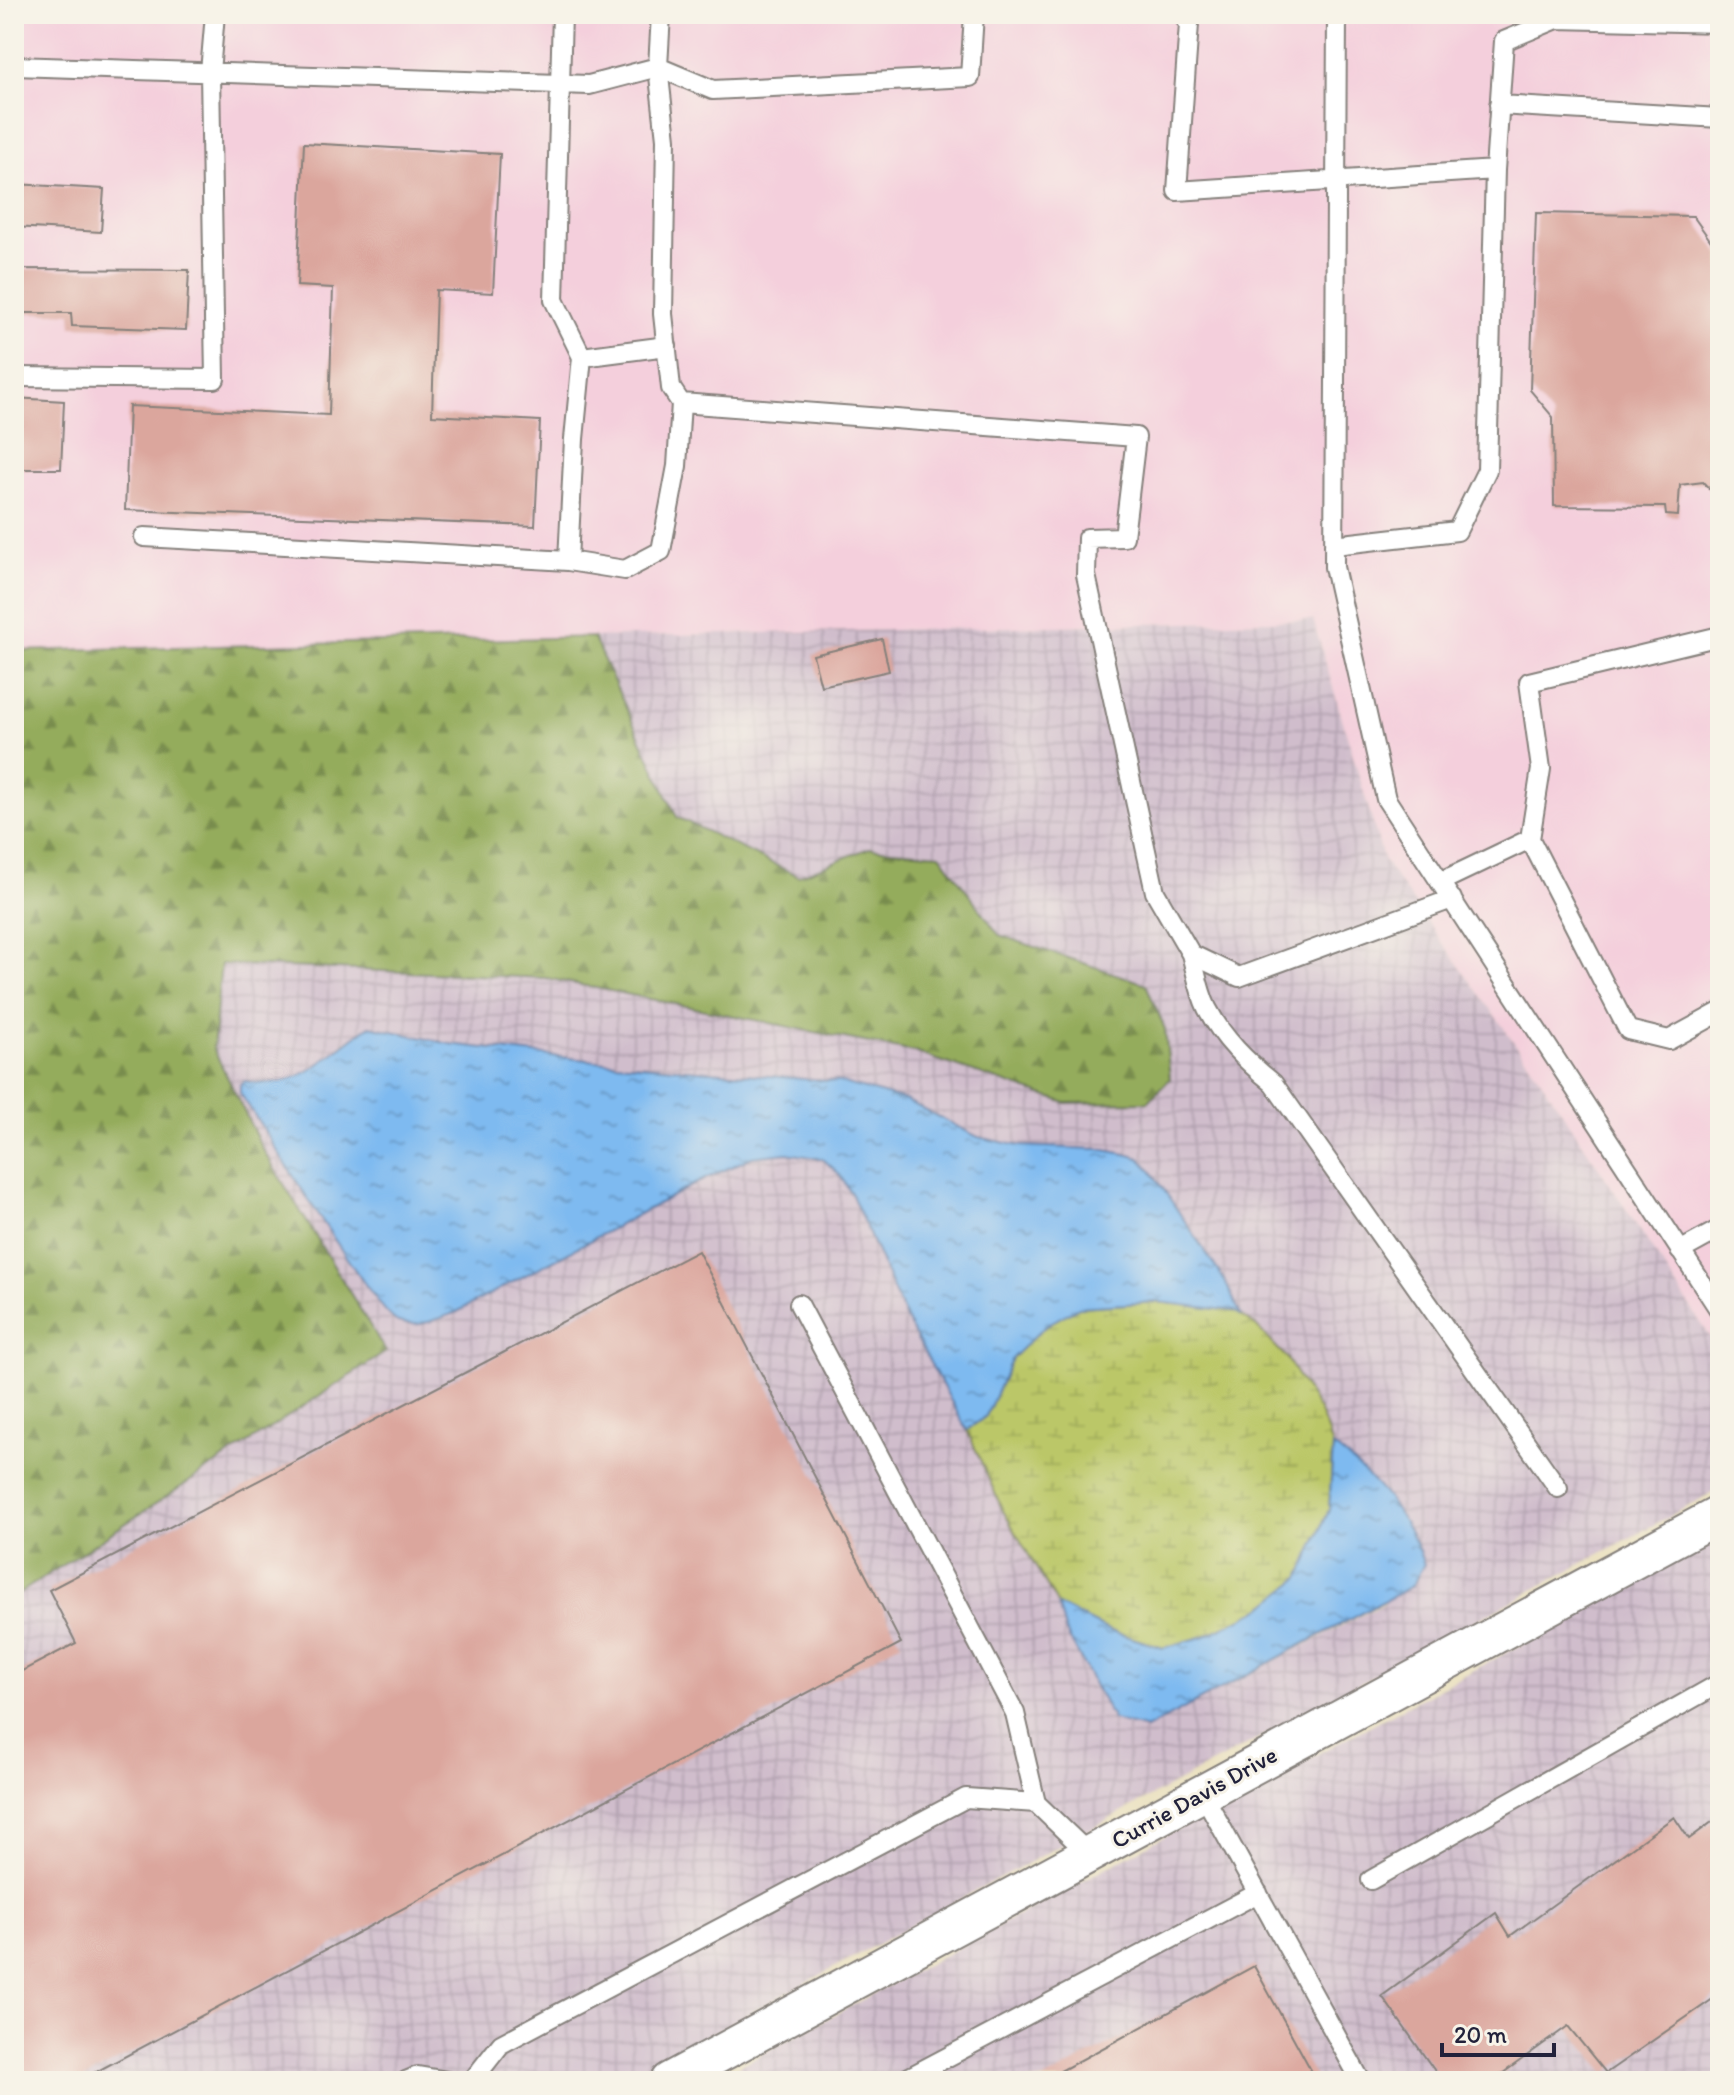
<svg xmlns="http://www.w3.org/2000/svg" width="1734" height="2095" font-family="Itim,sans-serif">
<defs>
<pattern id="industrial-grid" width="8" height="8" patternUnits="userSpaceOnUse" patternTransform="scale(2)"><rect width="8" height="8" fill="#d0bdcc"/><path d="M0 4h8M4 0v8" fill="none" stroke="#b2a2b0"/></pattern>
<pattern id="forest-firs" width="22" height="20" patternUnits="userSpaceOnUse" patternTransform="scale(2)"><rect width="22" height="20" fill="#94ac5c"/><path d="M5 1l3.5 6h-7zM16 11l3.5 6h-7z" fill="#788c4d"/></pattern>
<pattern id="wetland-marsh" width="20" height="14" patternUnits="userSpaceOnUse" patternTransform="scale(2)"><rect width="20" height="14" fill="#bbc768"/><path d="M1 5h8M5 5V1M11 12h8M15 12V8" fill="none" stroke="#a0ab5b"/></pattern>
<pattern id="water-ripples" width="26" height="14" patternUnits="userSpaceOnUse" patternTransform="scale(2)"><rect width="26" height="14" fill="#7ebaf0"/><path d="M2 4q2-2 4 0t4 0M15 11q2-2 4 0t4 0" fill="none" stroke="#6797c4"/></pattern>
</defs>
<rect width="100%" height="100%" fill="#f7f3e8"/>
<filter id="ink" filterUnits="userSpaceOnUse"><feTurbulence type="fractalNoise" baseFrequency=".0125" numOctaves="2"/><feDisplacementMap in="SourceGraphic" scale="16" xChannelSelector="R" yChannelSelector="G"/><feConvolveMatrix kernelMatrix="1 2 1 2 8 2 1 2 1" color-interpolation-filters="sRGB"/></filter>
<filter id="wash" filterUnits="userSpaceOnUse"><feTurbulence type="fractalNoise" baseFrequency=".006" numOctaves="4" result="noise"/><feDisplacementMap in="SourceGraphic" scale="32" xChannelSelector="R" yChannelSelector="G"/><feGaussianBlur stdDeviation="1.8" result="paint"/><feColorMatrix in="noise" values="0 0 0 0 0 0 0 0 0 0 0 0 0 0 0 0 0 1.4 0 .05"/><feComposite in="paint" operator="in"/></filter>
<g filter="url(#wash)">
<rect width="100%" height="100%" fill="#eae0be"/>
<path fill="#f4cfdc" d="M 14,14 L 1720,14 L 1720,1352 L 1539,1077 L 1384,861 L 1313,620 L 14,651 Z"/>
<path fill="url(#industrial-grid)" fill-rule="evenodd" d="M 1313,620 L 1384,861 L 1539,1077 L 1720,1352 L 1720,1489 L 624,2081 L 14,2081 L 14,1597 L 385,1352 L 262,1148 L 213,1048 L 220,964 L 546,978 L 914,1052 L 1066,1103 L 1146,984 L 999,935 L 940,854 L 869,848 L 798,876 L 677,817 L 593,637 ZM 370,1026 L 450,1044 L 605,1062 L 839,1082 L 905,1100 L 978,1137 L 1020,1146 L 1099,1149 L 1140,1158 L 1150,1169 L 1225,1281 L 1241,1315 L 1255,1325 L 1286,1357 L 1320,1412 L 1333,1446 L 1352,1461 L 1385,1603 L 1146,1729 L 1113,1720 L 1065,1630 L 1058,1605 L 1002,1509 L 967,1430 L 906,1319 L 852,1195 L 839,1174 L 823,1159 L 787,1153 L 752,1157 L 695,1184 L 457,1312 L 358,1275 L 240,1094 L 245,1081 L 260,1084 L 282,1082 L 313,1070 L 345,1042 Z
M 1720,1538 L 1720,2081 L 712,2081 L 1213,1810 Z"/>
<path fill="url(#forest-firs)" stroke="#5b674c" stroke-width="2" d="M 593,637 L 677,817 L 798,876 L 869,848 L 940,854 L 999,935 L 1146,984 L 1165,1029 L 1170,1079 L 1148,1102 L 1066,1103 L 914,1052 L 546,978 L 221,964 L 213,1048 L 262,1148 L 386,1352 L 14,1597 L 14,651 Z"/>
<path fill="url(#wetland-marsh)" stroke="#6e7452" stroke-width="2" d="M 1158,1302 L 1234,1311 L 1255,1325 L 1286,1357 L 1320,1412 L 1333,1446 L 1329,1510 L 1300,1579 L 1259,1610 L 1205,1636 L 1163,1648 L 1108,1630 L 1058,1605 L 1002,1509 L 967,1430 L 986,1416 L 1012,1358 L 1045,1326 L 1079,1307 Z"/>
<path fill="url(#water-ripples)" stroke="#506e96" stroke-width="2" d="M 370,1026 L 450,1044 L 605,1062 L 839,1082 L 905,1100 L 978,1137 L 1020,1146 L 1099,1149 L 1126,1154 L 1140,1158 L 1150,1169 L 1225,1281 L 1241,1315 L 1234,1311 L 1158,1302 L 1079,1307 L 1045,1326 L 1012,1358 L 986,1416 L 967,1430 L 906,1319 L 852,1195 L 839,1174 L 823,1159 L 787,1153 L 752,1157 L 695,1184 L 457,1312 C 438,1319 418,1329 398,1322 C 377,1315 263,1126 240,1093 L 240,1084 L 245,1081 C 302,1094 327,1052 370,1026 Z
M 1333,1446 C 1376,1480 1405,1512 1424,1564 L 1412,1586 L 1146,1729 L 1113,1720 L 1065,1630 L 1058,1605 L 1108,1630 L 1163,1648 L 1205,1636 L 1259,1610 L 1300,1578 L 1329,1510 Z"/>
<g id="blocks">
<path fill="#dba69d" d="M 304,143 L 500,154 L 493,293 L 436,290 L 432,415 L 540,421 L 535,526 L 125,510 L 129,406 L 329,415 L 333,288 L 297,286 Z
M 14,184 L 104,189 L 101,232 L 14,227 Z
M 1536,213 L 1693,216 L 1720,254 L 1720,500 L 1703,482 L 1680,485 L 1678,516 L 1666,515 L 1665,507 L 1554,506 L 1553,417 L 1530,390 Z
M 14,269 L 189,270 L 186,330 L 72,326 L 71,313 L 14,313 Z
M 14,398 L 64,401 L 61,469 L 14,469 Z
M 882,639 L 889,671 L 821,686 L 813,655 Z
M 698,1251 L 901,1643 L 79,2081 L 14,2081 L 14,1675 L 76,1643 L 49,1590 Z
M 1720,1816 L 1720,1994 L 1606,2073 L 1568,2026 L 1492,2081 L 1442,2081 L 1382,1996 L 1496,1913 L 1510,1936 L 1674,1817 L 1689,1839 Z
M 1254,1966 L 1317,2081 L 1042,2081 Z"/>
</g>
</g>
<g filter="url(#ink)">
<use href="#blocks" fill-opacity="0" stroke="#86817c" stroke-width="2"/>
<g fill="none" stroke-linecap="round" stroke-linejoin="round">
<g stroke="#86817c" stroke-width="22">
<path id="lane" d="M 562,14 L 554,300 L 582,357
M 974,14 L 970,77 L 713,90 L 658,67 L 666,139 L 663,314 L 671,388 L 681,403 L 1136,437 L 1124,537 L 1087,538 L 1086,575 L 1155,892 L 1191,954 L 1239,977 L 1452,899
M 1182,14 L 1189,24 L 1177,191 L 1495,170 L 1504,41 L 1557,19 L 1720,23
M 1337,14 L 1334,567 L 1386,799 L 1720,1311
M 14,66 L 589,85 L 658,67 L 661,14
M 1499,105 L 1720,118
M 667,346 L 582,357 L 574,439 L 568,561 L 625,570 L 661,551 L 677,466 L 681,403
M 14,377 L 215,379 L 210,72 L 215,14
M 144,537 L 568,561
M 1334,545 L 1457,531 L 1487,470 L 1495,170
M 1530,839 L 1541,769 L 1529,682 L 1720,636
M 1440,882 L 1530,839 L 1628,1030 L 1669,1040 L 1720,1012
M 1191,954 C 1196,972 1199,992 1207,1008 C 1223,1039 1247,1062 1273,1083 L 1558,1488
M 1680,1251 L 1720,1229
M 799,1304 L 1015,1713 L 1036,1803
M 1202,1792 L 1361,2081
M 1371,1880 L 1720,1683
M 406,2081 L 418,2076 L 447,2081
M 472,2081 L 501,2044 L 966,1798 L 1036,1803 L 1089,1854
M 902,2081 L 1258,1893"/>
</g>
<g stroke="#86817c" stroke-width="40">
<path id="street" d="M 669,2081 L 1720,1514"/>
</g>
<use href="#lane" stroke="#fff" stroke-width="18"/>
<use href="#street" stroke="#fff" stroke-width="36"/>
</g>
</g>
<g text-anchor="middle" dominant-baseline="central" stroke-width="6" stroke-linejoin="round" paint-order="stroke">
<g font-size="24" fill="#22223b" stroke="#f7f3e8">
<text transform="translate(1194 1797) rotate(-29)">Currie Davis Drive</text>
</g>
</g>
<rect width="1734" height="2095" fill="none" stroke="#f7f3e8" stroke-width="48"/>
<path d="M1442 2043v12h112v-12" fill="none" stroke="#22223b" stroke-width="4"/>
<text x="1454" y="2043" font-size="24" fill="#22223b" stroke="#f7f3e8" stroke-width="6" paint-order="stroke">20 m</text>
</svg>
